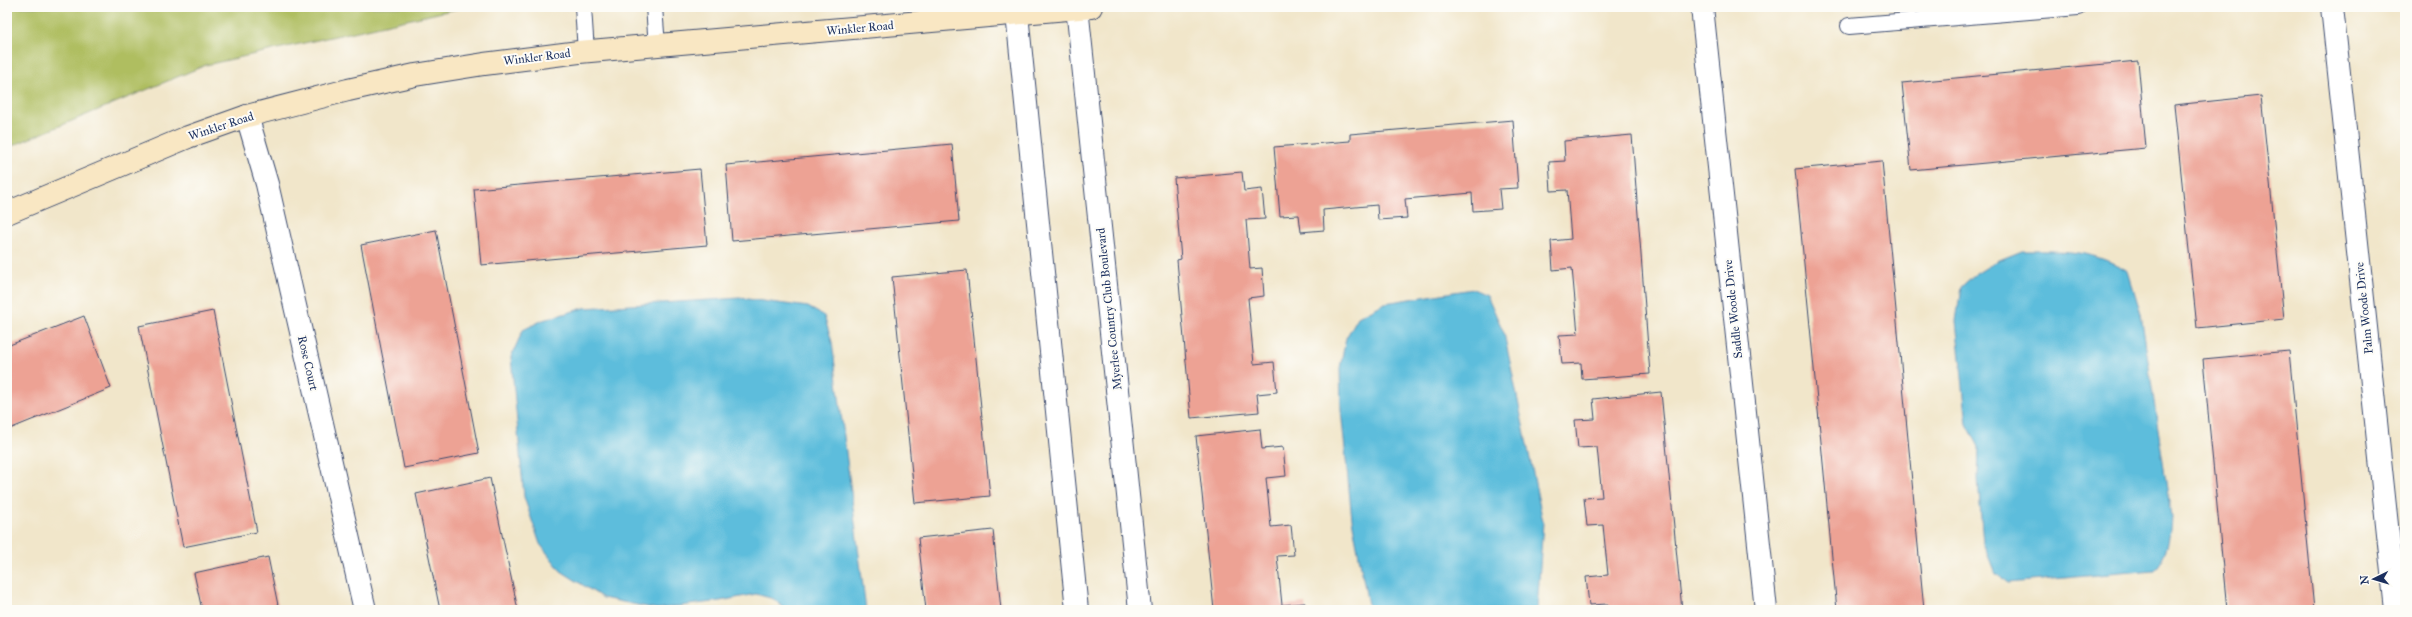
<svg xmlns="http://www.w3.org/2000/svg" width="2412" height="617" font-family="'IM FELL Great Primer',serif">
<rect width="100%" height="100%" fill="#fdfcf7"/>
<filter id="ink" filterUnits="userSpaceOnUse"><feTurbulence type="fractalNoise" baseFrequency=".025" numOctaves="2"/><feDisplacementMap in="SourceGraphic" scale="8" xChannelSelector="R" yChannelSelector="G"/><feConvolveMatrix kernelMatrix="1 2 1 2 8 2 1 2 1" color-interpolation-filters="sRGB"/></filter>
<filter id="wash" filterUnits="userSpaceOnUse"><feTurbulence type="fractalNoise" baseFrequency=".012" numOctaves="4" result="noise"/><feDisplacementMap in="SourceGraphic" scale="16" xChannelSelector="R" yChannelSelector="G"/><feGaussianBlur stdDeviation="0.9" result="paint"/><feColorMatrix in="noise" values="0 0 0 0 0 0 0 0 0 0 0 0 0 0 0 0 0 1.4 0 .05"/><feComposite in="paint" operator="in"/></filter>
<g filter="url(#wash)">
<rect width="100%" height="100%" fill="#f1e6ca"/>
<path fill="#afbe60" stroke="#65765f" d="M 7,7 L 465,7 L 206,65 L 7,148 Z"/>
<path fill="#5dbddc" stroke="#3c769d" d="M 2022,251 C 2064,251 2090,249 2128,271 L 2141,314 L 2171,516 C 2170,537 2168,553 2154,570 L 2008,583 L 1995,573 L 1983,543 L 1978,479 L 1979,447 L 1967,424 L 1956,321 L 1961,287 L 1973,276 L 1997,261 Z
M 1473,289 L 1487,295 L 1504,333 L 1543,522 L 1537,610 L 1369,610 L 1352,519 L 1341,410 L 1340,368 L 1346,338 L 1358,317 L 1385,303 Z
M 740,298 L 808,307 L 824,316 L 832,342 L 866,610 L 786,610 L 774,599 L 756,594 L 720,601 L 657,609 L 603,598 L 561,571 L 540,544 L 524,497 L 511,357 L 523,330 L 543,320 L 584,308 Z"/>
<g id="blocks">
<path fill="#eda294" d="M 2138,61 L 2146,148 L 1911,170 L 1902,83 Z
M 2261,96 L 2284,319 L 2197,328 L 2174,105 Z
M 1513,120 L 1518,188 L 1499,189 L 1501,209 L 1473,211 L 1472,193 L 1405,199 L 1407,218 L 1378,220 L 1377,205 L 1323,210 L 1324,230 L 1301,232 L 1299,215 L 1280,216 L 1274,147 L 1350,141 L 1350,134 Z
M 1632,135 L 1650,374 L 1582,379 L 1581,363 L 1562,364 L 1559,335 L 1578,334 L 1572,268 L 1553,270 L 1551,241 L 1571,239 L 1567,190 L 1551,191 L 1549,162 L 1565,161 L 1564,141 Z
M 952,144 L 959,221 L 732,241 L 726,165 Z
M 1882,161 L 1924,610 L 1837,610 L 1795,169 Z
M 700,169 L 707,245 L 481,265 L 474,189 Z
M 1242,172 L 1244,191 L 1262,189 L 1265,219 L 1246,220 L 1250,269 L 1262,268 L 1264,296 L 1248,298 L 1254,364 L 1274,362 L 1277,392 L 1257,394 L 1259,412 L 1191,418 L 1177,260 L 1181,259 L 1174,178 Z
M 436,230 L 479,453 L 404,468 L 361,245 Z
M 967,270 L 990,496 L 915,503 L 892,277 Z
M 213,311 L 257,532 L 183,547 L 139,326 Z
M 84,316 L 111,388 L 7,430 L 7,346 Z
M 2289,351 L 2314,610 L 2227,610 L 2203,359 Z
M 1661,392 L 1682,610 L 1609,610 L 1608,604 L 1589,605 L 1586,577 L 1608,575 L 1603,525 L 1587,526 L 1584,498 L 1602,497 L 1597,447 L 1578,448 L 1575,420 L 1595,419 L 1593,399 Z
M 1260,429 L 1262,449 L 1283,447 L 1286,476 L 1266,478 L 1271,527 L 1291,525 L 1294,555 L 1277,556 L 1282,605 L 1305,603 L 1306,610 L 1214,610 L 1196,436 Z
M 490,478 L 518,610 L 440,610 L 416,494 Z
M 993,530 L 1001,610 L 926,610 L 918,538 Z
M 268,557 L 279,610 L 202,610 L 194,573 Z"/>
</g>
</g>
<g filter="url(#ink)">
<use href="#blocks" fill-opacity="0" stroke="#3b4a6e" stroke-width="1"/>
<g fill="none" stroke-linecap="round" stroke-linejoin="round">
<g stroke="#3b4a6e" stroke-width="18">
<path id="lane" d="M 583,7 L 586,52
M 654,7 L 657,46
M 1849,26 L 2078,7"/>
</g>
<g stroke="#3b4a6e" stroke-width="24">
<path id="street" d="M 1077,7 L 1140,610
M 1702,7 L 1766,610
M 2332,7 L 2396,610
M 1017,14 L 1077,610
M 247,116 L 267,184 L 365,610"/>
</g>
<g stroke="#3b4a6e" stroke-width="24">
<path id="secondary" d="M 7,213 L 188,137 L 247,116 L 348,90 L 415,75 L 484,64 L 579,52 L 1091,7"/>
</g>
<use href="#lane" stroke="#fff" stroke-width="16"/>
<use href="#street" stroke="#fff" stroke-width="22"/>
<use href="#secondary" stroke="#f9e7c3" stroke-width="22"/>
</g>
</g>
<g text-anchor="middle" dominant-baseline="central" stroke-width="4" stroke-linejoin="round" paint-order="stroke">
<g font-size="12" fill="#1b2f5e" stroke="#fdfcf7">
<text transform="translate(860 28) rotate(-5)">Winkler Road</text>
<text transform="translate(537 57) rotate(-7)">Winkler Road</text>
<text transform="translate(221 126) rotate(-18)">Winkler Road</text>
<text transform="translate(2364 308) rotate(-96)">Palm Woode Drive</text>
<text transform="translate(1109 309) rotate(-96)">Myerlee Country Club Boulevard</text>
<text transform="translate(1733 309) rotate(-96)">Saddle Woode Drive</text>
<text transform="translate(308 363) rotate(77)">Rose Court</text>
</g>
</g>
<rect width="2412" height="617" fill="none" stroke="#fdfcf7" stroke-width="24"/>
<g transform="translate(2374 579) rotate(265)" stroke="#fdfcf7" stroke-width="3" paint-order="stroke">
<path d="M0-3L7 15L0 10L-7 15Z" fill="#1b2f5e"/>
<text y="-6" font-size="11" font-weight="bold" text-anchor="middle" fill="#1b2f5e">N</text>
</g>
</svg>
